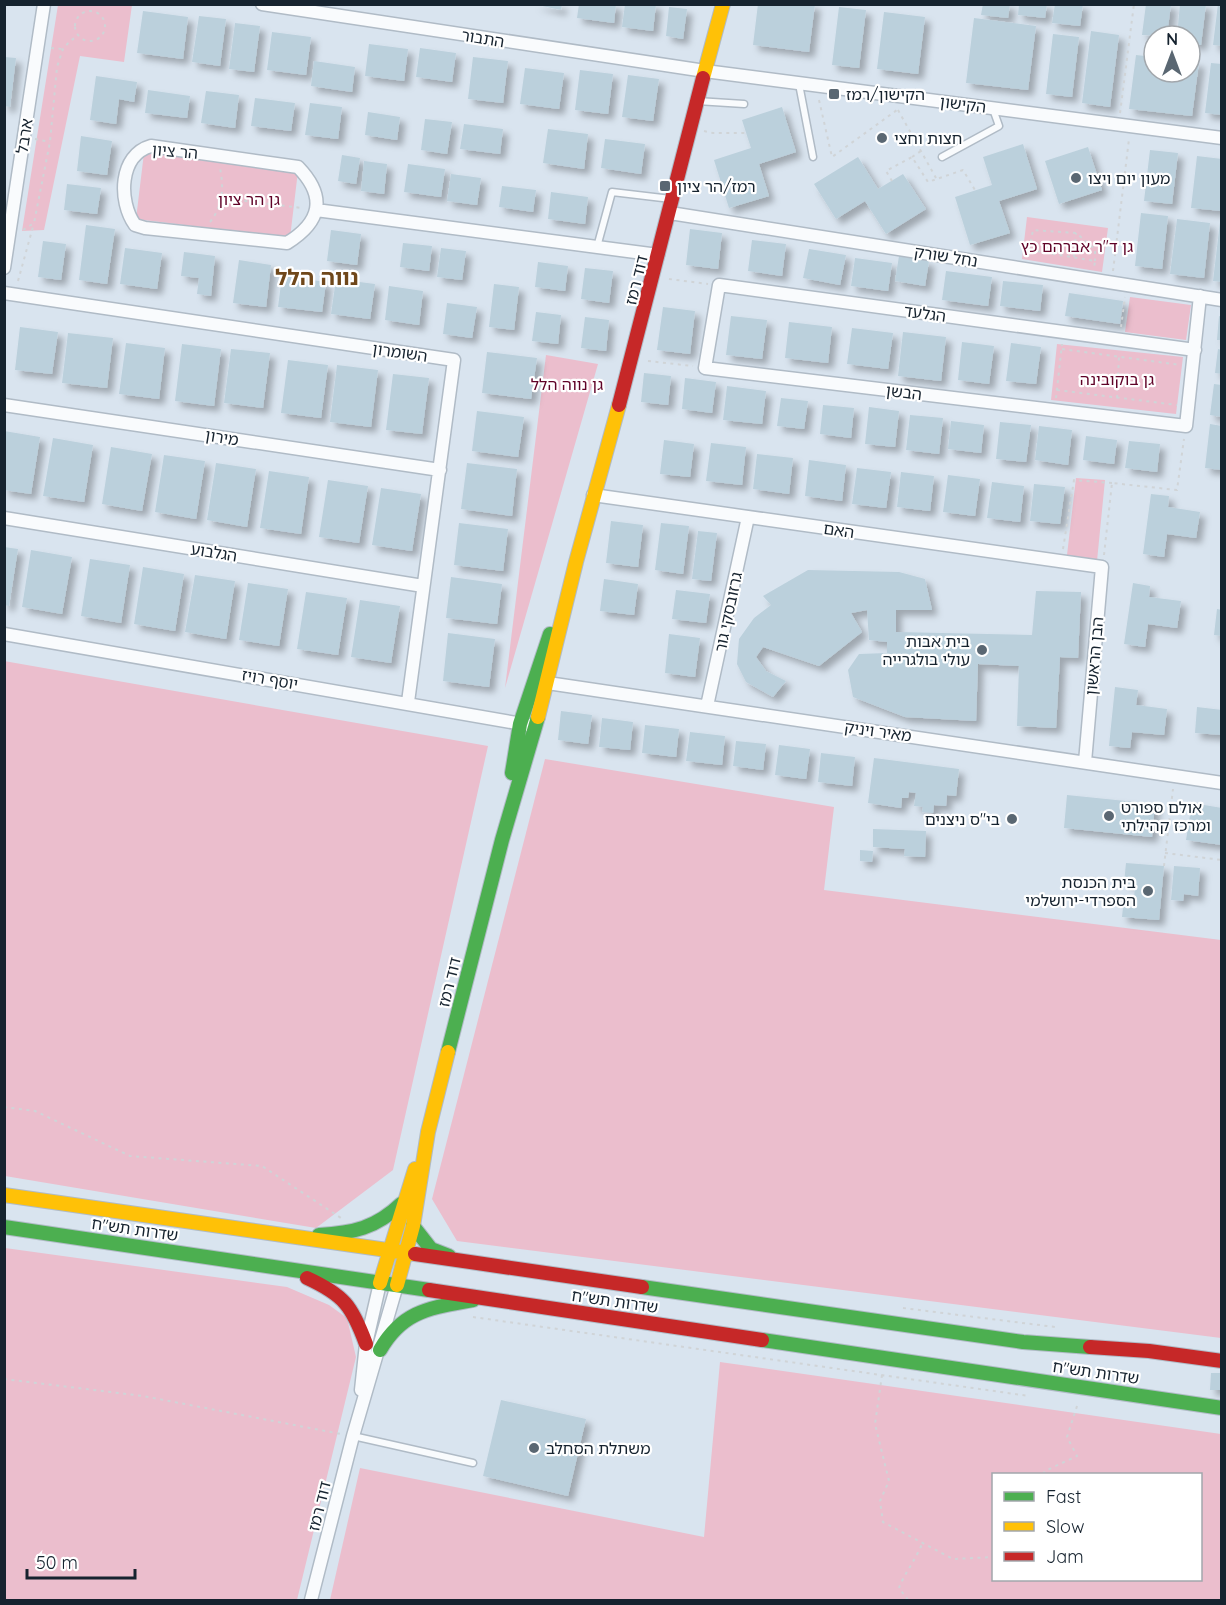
<svg xmlns="http://www.w3.org/2000/svg" width="1226" height="1605" font-family="Quicksand,'Noto Sans Hebrew',sans-serif">
<defs>
<filter id="shadow"><feDropShadow dx="5.5" dy="5.5" stdDeviation="3" flood-color="#0004"/></filter>
</defs>
<rect width="100%" height="100%" fill="#d9e4ef"/>
<path fill="#ebbecd" fill-rule="evenodd" d="M 58,5 L 132,5 L 124,62 L 80,56 L 44,230 L 22,231 Z
M 144,153 L 298,171 L 290,238 L 136,219 Z
M 1027,217 L 1108,228 L 1102,272 L 1022,259 Z
M 1130,297 L 1191,305 L 1186,340 L 1125,332 Z
M 1057,344 L 1183,357 L 1176,414 L 1051,400 Z
M 546,355 L 598,364 L 505,688 Z
M 1076,478 L 1105,480 L 1097,561 L 1067,555 Z
M 4,661 L 488,746 L 393,1170 L 316,1228 L 5,1176 Z
M 545,759 L 834,807 L 824,890 L 1221,940 L 1221,1338 L 457,1241 L 432,1199 Z
M 5,1248 L 287,1287 L 329,1305 L 347,1318 L 356,1357 L 297,1600 L 5,1600 Z
M 720,1362 L 1221,1434 L 1221,1600 L 330,1600 L 360,1468 L 704,1537 ZM 994,1474 L 1200,1474 L 1200,1580 L 994,1580 Z"/>
<path fill="#bbd0dc" filter="url(#shadow)" d="M 533,4 L 562,4 L 561,10 Z
M 579,4 L 616,4 L 614,23 L 577,18 Z
M 625,4 L 656,4 L 653,31 L 622,27 Z
M 758,4 L 815,4 L 809,52 L 753,45 Z
M 983,4 L 1010,4 L 1008,18 L 981,15 Z
M 1019,4 L 1047,4 L 1045,18 L 1018,15 Z
M 1055,4 L 1083,4 L 1080,26 L 1052,23 Z
M 1146,4 L 1171,4 L 1167,36 L 1142,35 Z
M 1180,4 L 1206,4 L 1201,45 L 1190,43 L 1190,36 L 1177,36 Z
M 1218,4 L 1222,4 L 1222,46 L 1213,45 Z
M 669,7 L 687,9 L 683,39 L 666,36 Z
M 839,7 L 866,10 L 859,68 L 832,65 Z
M 143,11 L 188,17 L 183,59 L 137,53 Z
M 884,12 L 925,17 L 918,74 L 877,69 Z
M 199,16 L 226,19 L 220,66 L 192,62 Z
M 974,18 L 1036,26 L 1028,90 L 966,83 Z
M 235,23 L 260,26 L 254,72 L 229,69 Z
M 1091,31 L 1119,35 L 1110,107 L 1082,103 Z
M 272,32 L 311,37 L 306,75 L 267,70 Z
M 1053,34 L 1079,37 L 1072,97 L 1046,94 Z
M 369,44 L 408,49 L 404,81 L 365,76 Z
M 420,48 L 456,53 L 452,82 L 416,77 Z
M 1136,55 L 1154,57 L 1154,72 L 1190,72 L 1190,61 L 1199,62 L 1192,116 L 1129,109 Z
M 4,57 L 16,58 L 10,107 L 4,106 Z
M 473,57 L 508,61 L 503,103 L 468,99 Z
M 314,61 L 355,67 L 352,92 L 311,86 Z
M 1211,63 L 1222,64 L 1222,115 L 1205,113 Z
M 525,68 L 564,73 L 559,109 L 520,104 Z
M 580,70 L 613,74 L 608,114 L 575,110 Z
M 628,75 L 659,79 L 653,121 L 622,117 Z
M 96,76 L 137,82 L 134,102 L 119,99 L 116,124 L 90,120 Z
M 148,90 L 190,96 L 187,118 L 145,113 Z
M 206,91 L 239,95 L 235,128 L 201,123 Z
M 255,98 L 295,103 L 291,131 L 251,126 Z
M 310,103 L 342,107 L 338,139 L 305,135 Z
M 782,107 L 796,152 L 759,164 L 769,196 L 729,208 L 714,160 L 751,148 L 742,120 Z
M 368,112 L 400,117 L 397,140 L 365,135 Z
M 425,119 L 452,122 L 447,154 L 421,150 Z
M 464,124 L 503,129 L 500,154 L 460,149 Z
M 548,129 L 588,134 L 584,169 L 543,163 Z
M 81,136 L 112,141 L 107,175 L 77,171 Z
M 605,139 L 645,144 L 641,174 L 601,168 Z
M 1023,144 L 1037,189 L 999,201 L 1010,233 L 970,245 L 955,197 L 992,185 L 983,157 Z
M 1088,147 L 1102,190 L 1059,204 L 1045,161 Z
M 1150,150 L 1178,153 L 1172,204 L 1144,201 Z
M 342,155 L 360,158 L 356,184 L 338,181 Z
M 1197,156 L 1222,159 L 1222,211 L 1191,208 Z
M 858,157 L 878,189 L 903,174 L 926,209 L 886,234 L 865,201 L 836,219 L 814,184 Z
M 364,161 L 387,164 L 384,194 L 361,191 Z
M 408,164 L 445,169 L 441,197 L 404,192 Z
M 451,174 L 481,178 L 477,205 L 447,201 Z
M 67,184 L 101,188 L 97,214 L 64,210 Z
M 502,186 L 536,190 L 533,212 L 499,207 Z
M 551,192 L 588,197 L 585,224 L 548,219 Z
M 1141,213 L 1168,216 L 1162,269 L 1135,266 Z
M 1177,219 L 1210,223 L 1204,278 L 1170,274 Z
M 1220,222 L 1222,222 L 1222,282 L 1213,281 Z
M 86,225 L 115,229 L 107,284 L 79,280 Z
M 690,229 L 722,233 L 718,269 L 686,265 Z
M 331,230 L 361,234 L 357,265 L 327,261 Z
M 752,240 L 786,244 L 782,276 L 748,271 Z
M 43,241 L 66,244 L 61,280 L 38,277 Z
M 403,243 L 432,246 L 429,271 L 400,267 Z
M 125,248 L 162,253 L 157,289 L 120,284 Z
M 441,248 L 466,251 L 462,280 L 437,277 Z
M 809,249 L 846,255 L 840,285 L 803,278 Z
M 184,252 L 215,256 L 211,296 L 197,294 L 199,278 L 181,276 Z
M 899,256 L 929,261 L 925,286 L 895,281 Z
M 855,258 L 892,263 L 888,291 L 851,286 Z
M 239,260 L 271,265 L 266,307 L 233,303 Z
M 538,262 L 568,266 L 565,291 L 535,287 Z
M 585,268 L 613,271 L 609,303 L 581,299 Z
M 946,271 L 992,277 L 988,306 L 942,300 Z
M 282,276 L 326,282 L 322,312 L 278,307 Z
M 336,279 L 375,284 L 370,319 L 331,314 Z
M 1003,281 L 1043,285 L 1040,311 L 1000,306 Z
M 494,284 L 519,287 L 514,330 L 489,327 Z
M 389,286 L 423,291 L 419,325 L 385,320 Z
M 1069,293 L 1123,301 L 1120,324 L 1065,316 Z
M 447,303 L 477,307 L 472,338 L 443,334 Z
M 663,307 L 695,311 L 690,354 L 657,350 Z
M 536,312 L 561,315 L 558,344 L 532,341 Z
M 731,316 L 767,320 L 762,359 L 726,355 Z
M 1219,316 L 1222,317 L 1222,340 L 1217,340 Z
M 585,317 L 609,320 L 606,351 L 581,348 Z
M 789,322 L 832,327 L 828,363 L 785,358 Z
M 20,327 L 58,332 L 52,374 L 15,370 Z
M 852,328 L 893,333 L 888,369 L 847,364 Z
M 903,332 L 946,337 L 941,381 L 898,376 Z
M 68,333 L 113,338 L 107,388 L 62,383 Z
M 962,342 L 994,346 L 989,384 L 958,380 Z
M 126,343 L 165,348 L 159,399 L 119,394 Z
M 1011,343 L 1041,347 L 1036,384 L 1006,381 Z
M 182,344 L 221,349 L 214,406 L 175,401 Z
M 231,349 L 270,353 L 263,408 L 224,403 Z
M 1218,349 L 1222,350 L 1222,374 L 1215,373 Z
M 487,352 L 537,358 L 531,399 L 482,393 Z
M 288,360 L 328,365 L 321,418 L 281,413 Z
M 337,365 L 378,370 L 371,427 L 330,422 Z
M 644,373 L 671,376 L 668,405 L 641,402 Z
M 393,374 L 429,378 L 422,434 L 386,430 Z
M 685,378 L 716,382 L 712,413 L 682,409 Z
M 1214,384 L 1222,385 L 1222,417 L 1210,415 Z
M 727,386 L 766,391 L 762,424 L 723,420 Z
M 781,398 L 808,401 L 804,429 L 777,426 Z
M 823,405 L 854,408 L 851,438 L 820,434 Z
M 869,407 L 899,411 L 895,447 L 865,444 Z
M 477,411 L 524,417 L 518,457 L 472,451 Z
M 910,415 L 943,418 L 939,454 L 906,450 Z
M 951,421 L 984,425 L 981,453 L 948,449 Z
M 1000,422 L 1031,425 L 1026,462 L 996,459 Z
M 1210,424 L 1222,426 L 1222,470 L 1205,468 Z
M 1039,426 L 1072,430 L 1068,465 L 1035,460 Z
M 4,431 L 40,437 L 31,494 L 4,490 Z
M 1086,436 L 1117,440 L 1114,464 L 1083,460 Z
M 53,438 L 93,445 L 84,502 L 43,496 Z
M 664,440 L 694,444 L 690,477 L 660,474 Z
M 1129,441 L 1160,444 L 1157,472 L 1125,468 Z
M 711,443 L 746,447 L 742,485 L 706,481 Z
M 111,447 L 152,454 L 142,511 L 102,504 Z
M 757,454 L 793,458 L 789,494 L 753,489 Z
M 164,455 L 205,461 L 196,519 L 155,512 Z
M 809,460 L 846,465 L 842,501 L 805,496 Z
M 216,463 L 256,469 L 247,527 L 207,520 Z
M 467,463 L 517,469 L 512,516 L 461,509 Z
M 857,468 L 891,472 L 886,508 L 852,504 Z
M 269,471 L 309,477 L 301,534 L 260,528 Z
M 901,472 L 934,476 L 930,511 L 897,507 Z
M 948,475 L 980,479 L 975,516 L 943,512 Z
M 328,480 L 368,486 L 359,543 L 319,537 Z
M 992,482 L 1024,486 L 1020,522 L 987,518 Z
M 1034,484 L 1065,487 L 1060,524 L 1030,521 Z
M 381,488 L 421,494 L 412,551 L 372,545 Z
M 1151,494 L 1169,496 L 1168,507 L 1200,512 L 1196,538 L 1167,534 L 1164,557 L 1143,554 Z
M 611,521 L 643,525 L 638,567 L 606,563 Z
M 459,523 L 508,529 L 503,571 L 454,565 Z
M 661,523 L 689,526 L 683,574 L 655,570 Z
M 698,531 L 717,533 L 711,581 L 692,579 Z
M 4,547 L 18,549 L 9,606 L 4,605 Z
M 31,550 L 72,557 L 62,614 L 22,607 Z
M 90,559 L 130,565 L 121,623 L 81,616 Z
M 143,567 L 184,574 L 175,631 L 134,624 Z
M 808,570 L 899,572 L 925,579 L 932,610 L 896,610 L 896,632 L 1032,635 L 1036,591 L 1081,592 L 1078,658 L 1060,657 L 1056,728 L 1017,726 L 1019,666 L 978,664 L 976,721 L 905,717 L 853,697 L 848,670 L 859,654 L 887,653 L 887,642 L 869,640 L 867,610 L 851,613 L 862,632 L 819,666 L 763,647 L 756,657 L 766,671 L 786,681 L 773,697 L 746,682 L 737,664 L 739,639 L 754,618 L 771,605 L 763,596 Z
M 195,575 L 235,581 L 226,639 L 185,632 Z
M 451,577 L 502,584 L 497,624 L 446,618 Z
M 604,579 L 638,584 L 634,615 L 600,611 Z
M 248,583 L 288,589 L 279,646 L 239,640 Z
M 1133,583 L 1150,586 L 1149,597 L 1181,601 L 1177,628 L 1148,624 L 1145,647 L 1124,644 Z
M 676,590 L 710,594 L 706,623 L 672,619 Z
M 306,592 L 347,598 L 338,655 L 297,649 Z
M 360,600 L 400,606 L 391,663 L 351,657 Z
M 1217,609 L 1222,610 L 1222,636 L 1214,635 Z
M 448,633 L 495,639 L 489,687 L 443,681 Z
M 669,634 L 700,638 L 695,677 L 665,673 Z
M 1115,687 L 1138,690 L 1136,705 L 1167,709 L 1164,735 L 1132,732 L 1130,748 L 1109,746 Z
M 1197,707 L 1222,710 L 1222,735 L 1195,733 Z
M 561,711 L 592,715 L 588,744 L 558,740 Z
M 602,718 L 633,722 L 630,750 L 599,747 Z
M 645,725 L 679,729 L 676,757 L 642,753 Z
M 690,732 L 725,736 L 722,765 L 686,761 Z
M 736,741 L 766,744 L 763,770 L 733,766 Z
M 779,745 L 810,749 L 806,779 L 775,775 Z
M 821,753 L 855,757 L 852,786 L 818,782 Z
M 874,758 L 959,769 L 956,796 L 947,795 L 946,806 L 934,805 L 933,813 L 922,812 L 923,807 L 914,806 L 916,793 L 909,792 L 908,798 L 902,798 L 901,808 L 868,803 Z
M 1067,795 L 1155,804 L 1152,837 L 1064,828 Z
M 1192,803 L 1222,808 L 1222,845 L 1186,840 Z
M 873,829 L 926,831 L 925,857 L 904,856 L 905,849 L 873,847 Z
M 860,850 L 873,851 L 872,862 L 860,861 Z
M 1126,863 L 1164,866 L 1159,920 L 1122,917 L 1124,898 L 1134,899 L 1135,884 L 1124,883 Z
M 1174,866 L 1200,868 L 1198,896 L 1184,894 L 1183,901 L 1171,900 Z
M 1211,1373 L 1222,1373 L 1222,1390 L 1210,1390 Z
M 501,1400 L 586,1419 L 568,1496 L 483,1476 Z"/>
<g fill="none" stroke-linecap="round" stroke-linejoin="round">
<g stroke="#b0bbc6" stroke-width="9">
<path id="lane" d="M 799,84 L 813,157
M 697,101 L 744,104
M 942,157 L 999,126 L 993,109
M 597,247 L 612,192 L 671,199
M 353,1436 L 473,1463"/>
</g>
<g stroke="#b0bbc6" stroke-width="15">
<path id="street" d="M 262,4 L 705,71 L 1222,138
M 151,146 L 298,167 C 327,197 321,222 287,243 L 145,228 L 135,225 C 118,201 119,155 151,146 Z
M 316,210 L 658,255
M 670,213 L 1222,300
M 4,268 L 44,4
M 4,293 L 454,360 L 408,702
M 1195,350 L 719,285 L 705,368 L 1186,426 L 1200,296
M 4,405 L 440,470
M 593,495 L 1102,567 L 1085,762
M 4,518 L 423,586
M 4,634 L 528,725
M 541,682 L 1222,783
M 707,706 L 748,517
M 361,1390 L 366,1344 L 380,1283
M 311,1600 L 353,1436 L 397,1285"/>
</g>
<g stroke="#b0bbc6" stroke-width="16">
<path id="fast" d="M 512,773 L 520,724 L 550,634
M 448,1052 L 502,840 L 538,717
M 413,1226 L 431,1249 L 449,1256
M 4,1227 L 429,1290
M 319,1235 C 353,1233 376,1228 401,1204
M 642,1287 L 1023,1342 L 1090,1347
M 762,1340 L 1222,1408
M 380,1350 C 403,1310 431,1308 473,1300"/>
</g>
<g stroke="#b0bbc6" stroke-width="16">
<path id="slow" d="M 703,78 L 723,4
M 538,717 L 576,562 L 619,405
M 4,1195 L 415,1254
M 380,1283 L 415,1169
M 397,1285 L 413,1226 L 428,1132 L 448,1052"/>
</g>
<g stroke="#b0bbc6" stroke-width="16">
<path id="jam" d="M 619,405 L 703,78
M 415,1254 L 642,1287
M 307,1278 C 344,1295 352,1306 366,1344
M 429,1290 L 762,1340
M 1090,1347 L 1149,1351 L 1222,1361"/>
</g>
<path stroke="#d0d4d7" stroke-width="2" stroke-dasharray="3 4.5" stroke-linecap="butt" d="M75 26a15 15 0 1 1 30 0a15 15 0 1 1-30 0Z
M 51,48 L 63,49
M 819,100 L 832,157 L 897,110
M 898,110 L 936,178
M 1120,113 L 1134,4
M 704,131 L 713,133 L 746,133
M 35,139 L 50,142
M 912,157 L 921,151
M 892,181 L 886,171 L 912,157 L 928,182 L 963,170 L 975,190
M 222,198 L 302,208
M 210,222 C 223,206 224,188 220,168
M 23,230 L 34,223 L 50,142 L 57,67 L 63,49 L 70,41 L 78,36
M 1030,250 L 1095,261 L 1094,268
M 1028,257 L 1033,230 L 1076,233 L 1095,249 L 1095,261
M 1074,257 L 1076,233
M 1113,271 L 1129,139
M 669,279 L 708,284
M 18,281 L 34,223
M 1121,327 L 1125,297
M 1062,349 L 1181,365
M 648,361 L 693,366
M 1057,390 L 1177,405
M 1056,398 L 1062,344
M 1117,398 L 1119,356
M 1063,549 L 1074,480 L 1112,483
M 1104,555 L 1112,483 L 1177,490 L 1184,439
M 1165,853 L 1222,860
M 1164,866 L 1173,789
M 4,1107 L 35,1111 L 130,1156 L 262,1166 L 341,1218
M 903,1308 L 1055,1327
M 473,1317 L 1029,1396
M 882,1375 L 875,1424 L 889,1481 L 880,1501 L 883,1522 L 953,1559 L 994,1557
M 4,1379 L 143,1396 L 341,1434
M 1043,1474 L 1045,1471 L 1077,1456 L 1067,1437 L 1078,1403
M 908,1600 L 899,1588 C 903,1576 916,1559 922,1544"/>
<use href="#lane" stroke="#f9fbfd" stroke-width="6"/>
<use href="#street" stroke="#f9fbfd" stroke-width="12"/>
<use href="#fast" stroke="#4caf50" stroke-width="14"/>
<use href="#slow" stroke="#ffc107" stroke-width="14"/>
<use href="#jam" stroke="#c62828" stroke-width="14"/>
</g>
<g fill="#5a6772" stroke="#fff" stroke-width="2">
<rect x="828" y="88" width="12" height="12" rx="3"/>
<circle cx="882" cy="138" r="6"/>
<circle cx="1076" cy="178" r="6"/>
<rect x="659" y="180" width="12" height="12" rx="3"/>
<circle cx="982" cy="650" r="6"/>
<circle cx="1109" cy="816" r="6"/>
<circle cx="1012" cy="819" r="6"/>
<circle cx="1148" cy="891" r="6"/>
<circle cx="534" cy="1448" r="6"/>
</g>
<g text-anchor="middle" dominant-baseline="central" stroke-width="4.5" stroke-linejoin="round" paint-order="stroke">
<g font-size="16" fill="#16232f" stroke="#fff">
<text transform="translate(483 38) rotate(9)">התבור</text>
<text transform="translate(963 104) rotate(7)">הקישון</text>
<text transform="translate(24 136) rotate(-81)">ארבל</text>
<text transform="translate(175 151) rotate(5)">הר ציון</text>
<text transform="translate(946 256) rotate(9)">נחל שורק</text>
<text transform="translate(636 280) rotate(-76)">דוד רמז</text>
<text transform="translate(925 313) rotate(8)">הגלעד</text>
<text transform="translate(400 352) rotate(8)">השומרון</text>
<text transform="translate(904 392) rotate(7)">הבשן</text>
<text transform="translate(222 437) rotate(9)">מירון</text>
<text transform="translate(839 530) rotate(8)">האם</text>
<text transform="translate(214 552) rotate(9)">הגלבוע</text>
<text transform="translate(728 612) rotate(-78)">גרזובסקי גור</text>
<text transform="translate(1094 656) rotate(-85)">הבן הראשון</text>
<text transform="translate(270 679) rotate(10)">יוסף רויז</text>
<text transform="translate(878 731) rotate(8)">מאיר ויניק</text>
<text transform="translate(449 982) rotate(-76)">דוד רמז</text>
<text transform="translate(135 1229) rotate(8)">שדרות תש"ח</text>
<text transform="translate(615 1301) rotate(8)">שדרות תש"ח</text>
<text transform="translate(1096 1372) rotate(8)">שדרות תש"ח</text>
<text transform="translate(319 1506) rotate(-76)">דוד רמז</text>
</g>
<g font-size="16" fill="#16232f" stroke="#fff" text-anchor="start">
<text x="846" y="94">הקישון/רמז</text>
<text x="894" y="138">חצות וחצי</text>
<text x="1088" y="178">מעון יום ויצו</text>
<text x="677" y="186">רמז/הר ציון</text>
<text x="970" y="641" text-anchor="end">בית אבות<tspan x="970" dy="18">עולי בולגרייה</tspan></text>
<text x="1121" y="807">אולם ספורט<tspan x="1121" dy="18">ומרכז קהילתי</tspan></text>
<text x="1000" y="819" text-anchor="end">בי"ס ניצנים</text>
<text x="1136" y="882" text-anchor="end">בית הכנסת<tspan x="1136" dy="18">הספרדי-ירושלמי</tspan></text>
<text x="546" y="1448">משתלת הסחלב</text>
</g>
<g font-size="16" fill="#5f0227" stroke="#fff">
<text x="249" y="199">גן הר ציון</text>
<text x="1077" y="246">גן ד"ר אברהם כץ</text>
<text x="1117" y="379">גן בוקובינה</text>
<text x="567" y="384">גן נווה הלל</text>
</g>
<g font-size="22" font-weight="bold" fill="#6f471a" stroke="#fff">
<text x="317" y="277">נווה הלל</text>
</g>
</g>
<rect width="1226" height="1605" fill="none" stroke="#16232f" stroke-width="12"/>
<rect x="992" y="1473" width="210" height="108" fill="#ffffff" stroke="#a2a7ac" stroke-width="1.5"/>
<rect x="1004" y="1492" width="30" height="9" fill="#4caf50" stroke="#a2a7ac" stroke-width="1.5"/>
<text x="1046" y="1503" font-size="18" fill="#16232f">Fast</text>
<rect x="1004" y="1522" width="30" height="9" fill="#ffc107" stroke="#a2a7ac" stroke-width="1.5"/>
<text x="1046" y="1533" font-size="18" fill="#16232f">Slow</text>
<rect x="1004" y="1552" width="30" height="9" fill="#c62828" stroke="#a2a7ac" stroke-width="1.5"/>
<text x="1046" y="1563" font-size="18" fill="#16232f">Jam</text>
<g transform="translate(1172 54)"><circle r="28" fill="#ffffff" stroke="#a2a7ac" stroke-width="1.5"/>
<path d="M0-4.5L10 22L0 15L-10 22Z" fill="#5a6772"/>
<text y="-9" font-size="16" font-weight="bold" text-anchor="middle" fill="#16232f">N</text>
</g>
<path d="M27 1569v9h108v-9" fill="none" stroke="#16232f" stroke-width="3"/>
<text x="36" y="1569" font-size="18" fill="#16232f" stroke="#ffffff" stroke-width="4.5" paint-order="stroke">50 m</text>
</svg>
